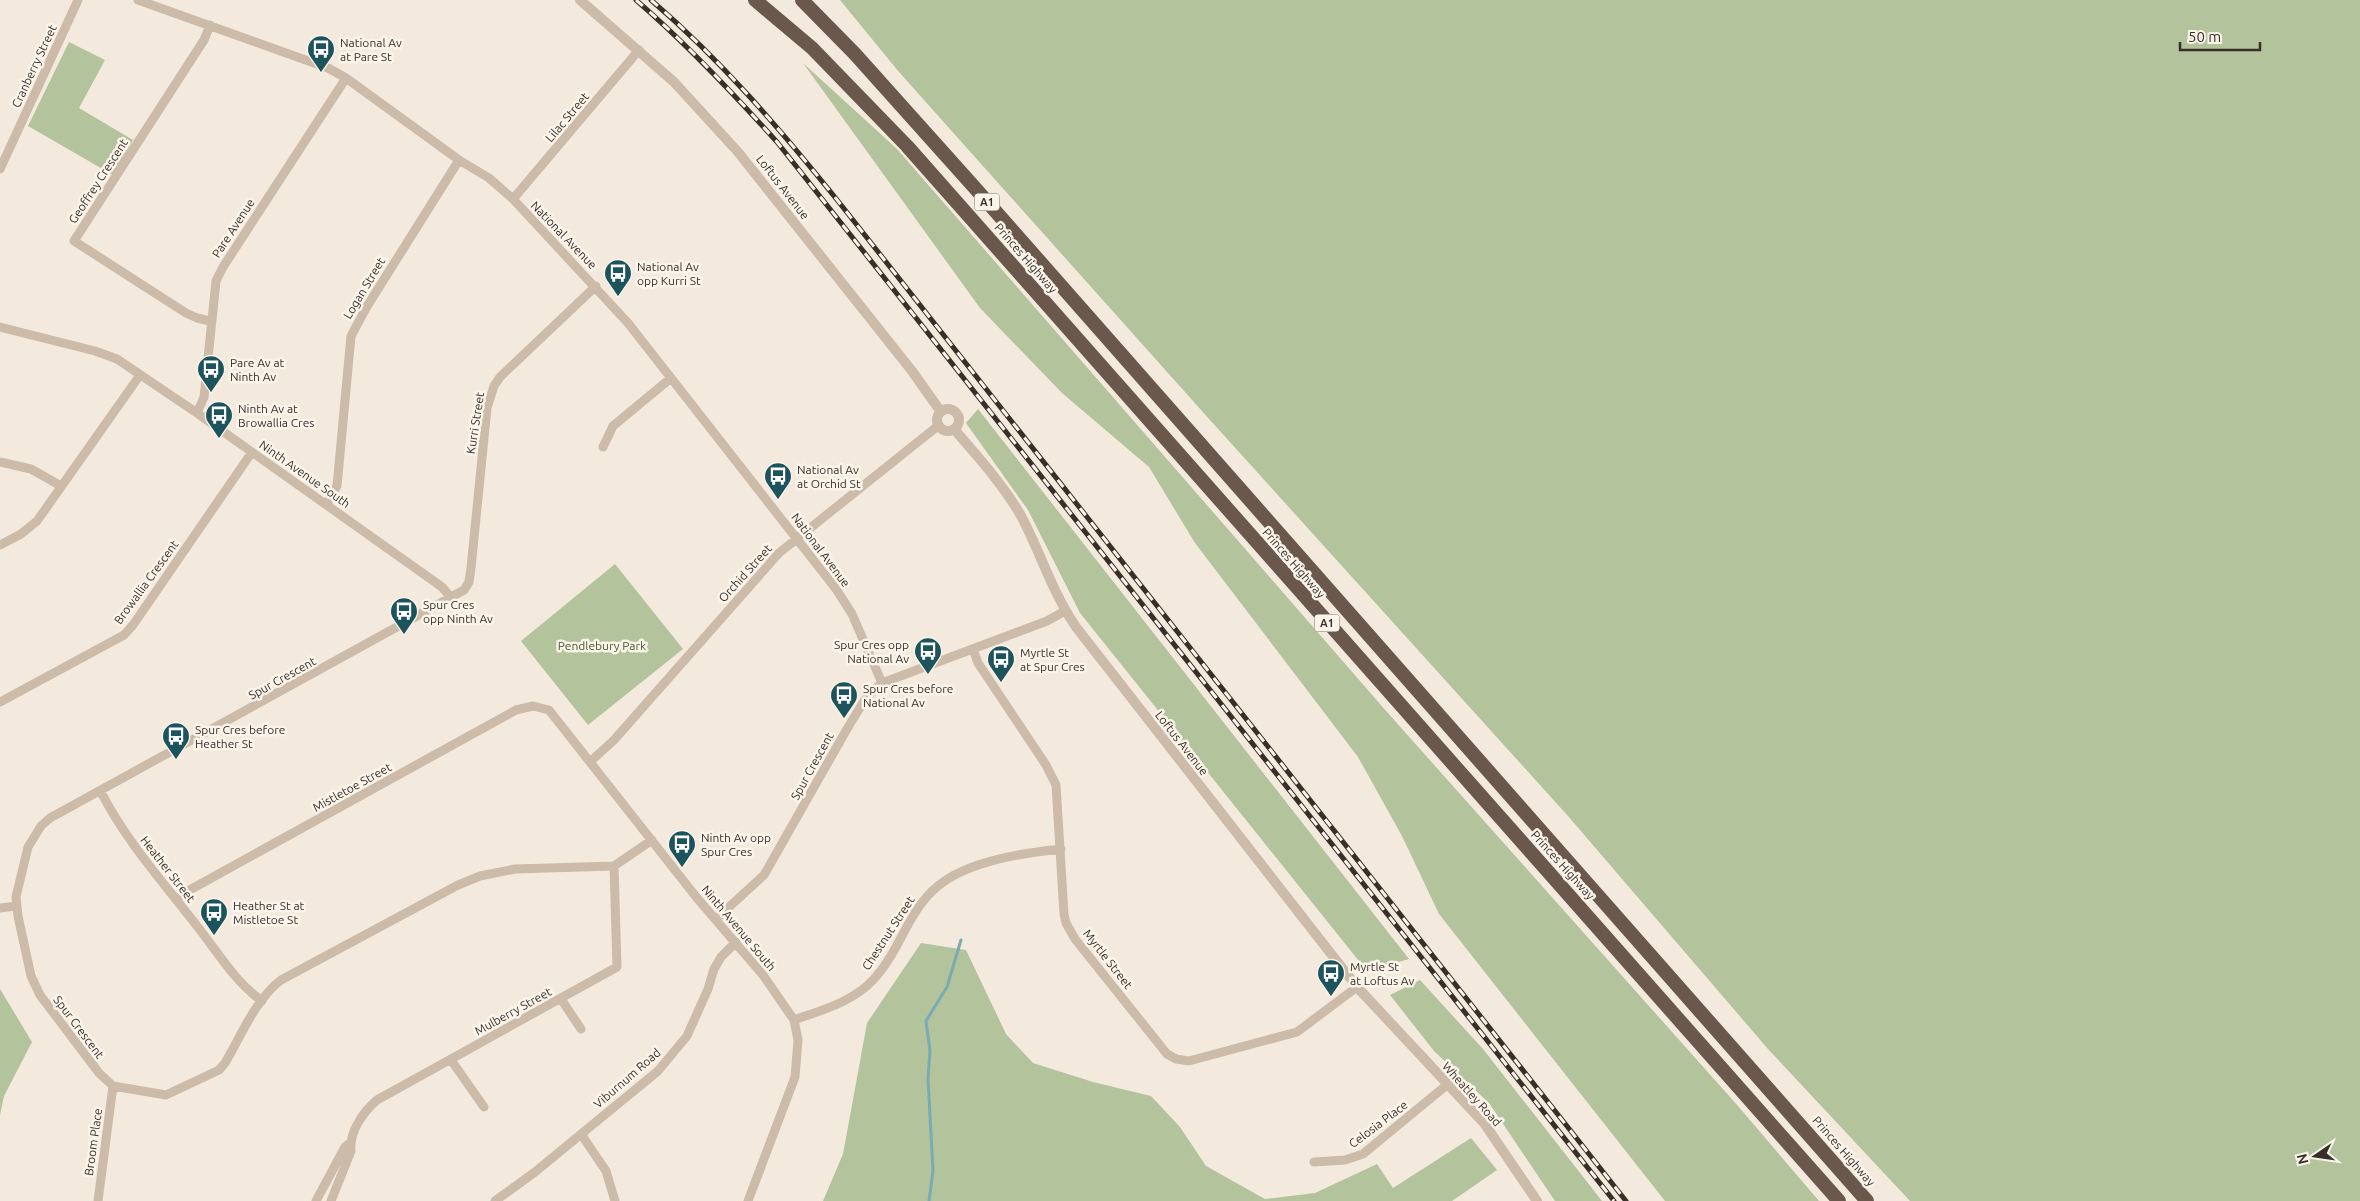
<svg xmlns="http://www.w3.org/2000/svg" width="2360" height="1201" font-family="Ubuntu,sans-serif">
<rect width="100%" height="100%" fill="#f3eadd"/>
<path fill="#b3c39c" d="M 840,0 L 2360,0 L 2360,1201 L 1910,1201 L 1768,1049 L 1568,816 L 1210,420 L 899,72 Z
M 69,42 L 105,60 L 79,108 L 133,140 L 113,175 L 28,126 Z
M 803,63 L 897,149 L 1387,712 L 1738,1106 L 1819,1201 L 1665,1201 L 1439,914 L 1402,836 L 1358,757 L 1195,543 L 1149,467 L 1062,393 L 980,308 Z
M 978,409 L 1409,959 L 1367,971 L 1080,613 L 1028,510 L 966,423 Z
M 615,564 L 683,649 L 588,725 L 521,641 Z
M 921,943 L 966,950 L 1006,1034 L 1033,1063 L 1093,1082 L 1151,1096 L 1180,1127 L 1206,1166 L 1265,1199 L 1315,1193 L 1377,1164 L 1393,1188 L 1471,1138 L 1497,1170 L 1452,1201 L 823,1201 L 843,1154 L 867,1023 Z
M 1420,980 L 1483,1049 L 1602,1201 L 1555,1201 L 1489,1103 L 1434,1051 L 1390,995 Z
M 0,989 L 32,1042 L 4,1096 L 0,1115 Z"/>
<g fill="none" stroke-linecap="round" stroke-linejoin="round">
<path stroke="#7babb2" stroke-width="3" d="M 929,1201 L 933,1171 L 928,1079 L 930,1051 L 926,1021 L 947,987 L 961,940"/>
<path stroke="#ccbba8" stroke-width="9" d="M 138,0 L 328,68 L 346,78 L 459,160 L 489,178 L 513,199 L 628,323 L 836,589 L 852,614 L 882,683
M 0,169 L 78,0
M 513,199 L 639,50
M 596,286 L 500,377 L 494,386 L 487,408 L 471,568 L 469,582 L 464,590 L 50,818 L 41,826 L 28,847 L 16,897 L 18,916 L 31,976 L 40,995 L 99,1073 L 113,1086 L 166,1095 L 219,1070 L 225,1063 C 241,1036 255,1000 281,980 L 458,885 L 480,876 L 515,869 L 614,866 L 652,840
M 210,321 L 197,318 L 186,313 L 74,241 L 204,40 L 210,25
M 0,327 L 95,351 L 117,359 L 197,413 L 442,587 L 452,599
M 197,413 L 204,397 L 216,281 L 223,267 L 346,78
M 603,447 L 613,426 L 671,378
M 0,462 L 31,469 L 61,486
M 327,504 L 337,486 L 351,336 L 366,308 L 459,160
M 0,545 L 21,534 L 37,521 L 140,375
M 973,649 L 978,663 L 1046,765 L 1056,785 L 1064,914 L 1066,923 L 1075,939 L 1167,1054 L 1176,1059 L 1189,1061 L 1297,1032 L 1357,987
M 0,702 L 124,635 L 133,625 L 252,452
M 591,761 L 614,740 L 779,553 L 939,425
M 101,792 C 126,841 163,882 197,926 C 217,951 235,982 262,1001
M 176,900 L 186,892 L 516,710 L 533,706 L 549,710 L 697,898 L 763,975 L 794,1020 L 798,1040 L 795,1077 L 748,1201
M 0,908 L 16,906
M 716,919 L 764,875 L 847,729 L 864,701 L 876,688 L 882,683 L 1047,621 L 1065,611
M 561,999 L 581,1029
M 794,1020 C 822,1010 853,1002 874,979 C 900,951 908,910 938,886 C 968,861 1023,853 1061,849
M 451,1060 L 484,1107
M 581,1134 L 606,1171 L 615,1201
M 1314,1162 L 1345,1160 L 1363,1154 L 1448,1084
M 98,1201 L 113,1086
M 316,1201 L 345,1147 L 350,1143
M 331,1201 L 351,1151 C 349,1132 363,1112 377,1100 L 617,967 L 614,866
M 495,1201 L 535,1172 L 658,1071 L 687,1036 L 708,989 L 714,969 L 721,957 L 736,942"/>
<path stroke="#ccbba8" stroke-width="10" d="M 580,0 L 674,82 L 738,152 L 912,371 L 941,412
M937 420a11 11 0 1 1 22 0a11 11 0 1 1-22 0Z
M 954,429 C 977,456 1002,483 1020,514 C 1040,551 1052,592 1076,627 L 1357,987 L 1484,1123 L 1537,1201"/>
<path stroke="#6a584c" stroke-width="14" d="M 755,0 L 812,48 L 907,146 L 1839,1201
M 802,0 L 855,54 L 975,188 L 1867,1201"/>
<g stroke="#392f29" stroke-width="5">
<path id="rail" d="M 636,0 C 687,44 732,92 777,142 L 1614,1201
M 651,0 C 721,60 780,129 838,201 L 1626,1201"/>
</g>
<use href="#rail" stroke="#faf4ea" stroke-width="3" stroke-dasharray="9" stroke-linecap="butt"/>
</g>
<defs>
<g id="bus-pin" transform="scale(1.4375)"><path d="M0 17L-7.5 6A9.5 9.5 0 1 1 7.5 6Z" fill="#1c535c" stroke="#faf4ea"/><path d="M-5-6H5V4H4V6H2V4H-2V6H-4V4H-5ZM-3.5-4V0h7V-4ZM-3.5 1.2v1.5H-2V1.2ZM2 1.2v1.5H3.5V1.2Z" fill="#fff"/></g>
</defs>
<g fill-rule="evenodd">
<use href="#bus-pin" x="321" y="49"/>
<use href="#bus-pin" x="618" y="273"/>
<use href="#bus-pin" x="211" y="369"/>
<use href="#bus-pin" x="219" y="415"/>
<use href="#bus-pin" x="778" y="476"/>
<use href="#bus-pin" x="404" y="611"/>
<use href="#bus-pin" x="928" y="651"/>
<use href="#bus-pin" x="1001" y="659"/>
<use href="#bus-pin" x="844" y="695"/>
<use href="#bus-pin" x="176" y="736"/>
<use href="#bus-pin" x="682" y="844"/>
<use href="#bus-pin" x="214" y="912"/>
<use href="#bus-pin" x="1331" y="973"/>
</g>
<g text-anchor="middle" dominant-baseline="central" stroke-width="5" stroke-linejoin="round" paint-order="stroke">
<g fill="#faf4ea" stroke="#736a63" stroke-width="1">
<rect x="974.5" y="193.5" width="25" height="17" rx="4"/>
<rect x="1314.5" y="614.5" width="25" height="17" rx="4"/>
</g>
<g font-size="11" font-weight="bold" fill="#392f29">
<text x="987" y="202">A1</text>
<text x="1327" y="623">A1</text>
</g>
<g font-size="12" fill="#392f29" stroke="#faf4ea" text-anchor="start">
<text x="340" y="42">National Av<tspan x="340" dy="14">at Pare St</tspan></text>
<text x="637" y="266">National Av<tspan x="637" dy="14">opp Kurri St</tspan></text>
<text x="230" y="362">Pare Av at<tspan x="230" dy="14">Ninth Av</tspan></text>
<text x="238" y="408">Ninth Av at<tspan x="238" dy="14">Browallia Cres</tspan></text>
<text x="797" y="469">National Av<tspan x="797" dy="14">at Orchid St</tspan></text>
<text x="423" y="604">Spur Cres<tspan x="423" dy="14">opp Ninth Av</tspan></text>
<text x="909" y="644" text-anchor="end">Spur Cres opp<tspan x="909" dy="14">National Av</tspan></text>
<text x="1020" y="652">Myrtle St<tspan x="1020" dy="14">at Spur Cres</tspan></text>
<text x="863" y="688">Spur Cres before<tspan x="863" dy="14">National Av</tspan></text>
<text x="195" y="729">Spur Cres before<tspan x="195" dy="14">Heather St</tspan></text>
<text x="701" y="837">Ninth Av opp<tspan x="701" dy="14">Spur Cres</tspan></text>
<text x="233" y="905">Heather St at<tspan x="233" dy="14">Mistletoe St</tspan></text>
<text x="1350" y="966">Myrtle St<tspan x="1350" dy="14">at Loftus Av</tspan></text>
</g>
<g font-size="12" fill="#392f29" stroke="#faf4ea">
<text transform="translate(34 66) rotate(-65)">Cranberry Street</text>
<text transform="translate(567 117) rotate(-50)">Lilac Street</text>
<text transform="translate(98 181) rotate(-57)">Geoffrey Crescent</text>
<text transform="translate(783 187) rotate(52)">Loftus Avenue</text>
<text transform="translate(233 228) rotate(-57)">Pare Avenue</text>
<text transform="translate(564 235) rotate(46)">National Avenue</text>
<text transform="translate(1026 258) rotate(49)">Princes Highway</text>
<text transform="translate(364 288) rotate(-59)">Logan Street</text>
<text transform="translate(475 423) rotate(-81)">Kurri Street</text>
<text transform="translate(305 474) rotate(35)">Ninth Avenue South</text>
<text transform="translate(821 550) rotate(53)">National Avenue</text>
<text transform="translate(1294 563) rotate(49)">Princes Highway</text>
<text transform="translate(745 573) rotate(-48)">Orchid Street</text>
<text transform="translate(146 582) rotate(-54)">Browallia Crescent</text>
<text transform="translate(282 678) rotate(-29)">Spur Crescent</text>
<text transform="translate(1182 743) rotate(52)">Loftus Avenue</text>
<text transform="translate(812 766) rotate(-61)">Spur Crescent</text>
<text transform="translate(352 787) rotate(-29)">Mistletoe Street</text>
<text transform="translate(1563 865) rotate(48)">Princes Highway</text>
<text transform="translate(168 869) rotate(52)">Heather Street</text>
<text transform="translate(739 928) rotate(50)">Ninth Avenue South</text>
<text transform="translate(888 933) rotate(-57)">Chestnut Street</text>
<text transform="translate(1108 959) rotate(52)">Myrtle Street</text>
<text transform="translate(513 1011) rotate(-29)">Mulberry Street</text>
<text transform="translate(79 1027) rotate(53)">Spur Crescent</text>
<text transform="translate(627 1078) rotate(-41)">Viburnum Road</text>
<text transform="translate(1472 1094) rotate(48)">Wheatley Road</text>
<text transform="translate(1378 1124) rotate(-37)">Celosia Place</text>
<text transform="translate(93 1142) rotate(-82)">Broom Place</text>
<text transform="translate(1844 1151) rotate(49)">Princes Highway</text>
</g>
<g font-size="12" fill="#45582b" stroke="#faf4ea">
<text x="602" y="645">Pendlebury Park</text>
</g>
</g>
<g transform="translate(2315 1156) rotate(257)" stroke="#faf4ea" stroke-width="4" paint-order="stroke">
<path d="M0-4L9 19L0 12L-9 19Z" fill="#392f29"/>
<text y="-8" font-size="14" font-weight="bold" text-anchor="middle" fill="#392f29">N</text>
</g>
<path d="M2180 42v8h80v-8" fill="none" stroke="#392f29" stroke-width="2.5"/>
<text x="2188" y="42" font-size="15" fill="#392f29" stroke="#faf4ea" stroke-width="4" paint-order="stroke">50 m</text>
</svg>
